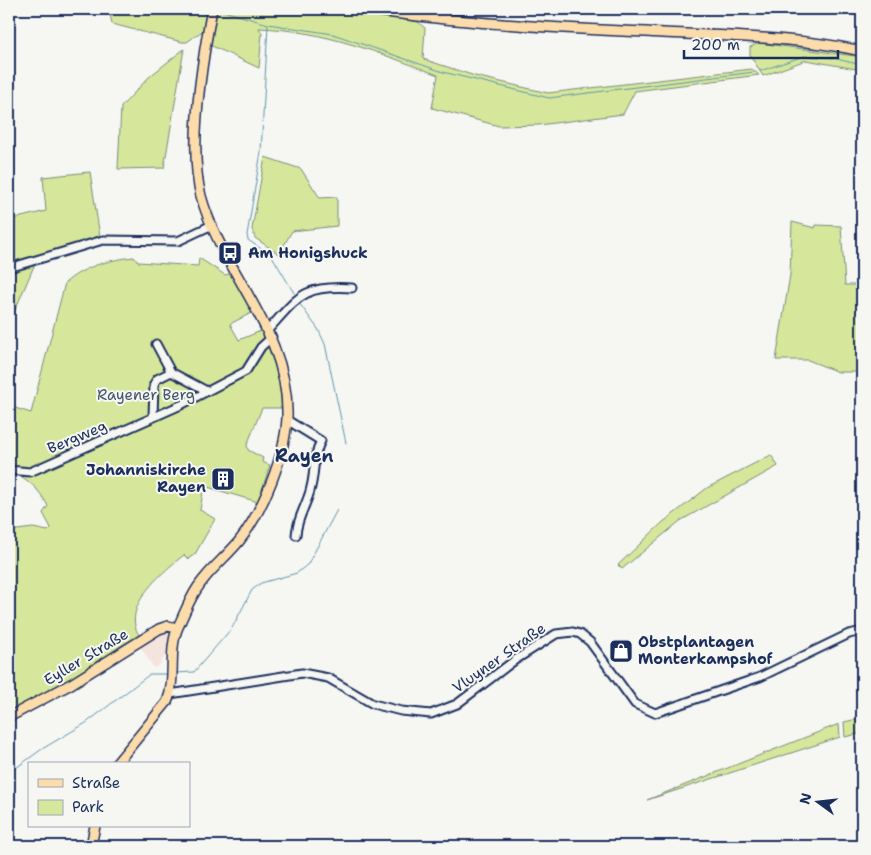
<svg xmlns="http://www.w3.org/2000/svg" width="871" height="855" font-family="'Shantell Sans',sans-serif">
<rect width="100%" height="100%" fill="#f6f6f2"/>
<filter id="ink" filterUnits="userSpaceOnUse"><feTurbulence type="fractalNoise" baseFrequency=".02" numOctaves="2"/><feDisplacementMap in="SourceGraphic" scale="10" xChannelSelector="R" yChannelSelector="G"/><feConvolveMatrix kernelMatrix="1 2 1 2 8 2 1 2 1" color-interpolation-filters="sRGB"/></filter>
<g filter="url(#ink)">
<path fill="#f5e3de" d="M 165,632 L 169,634 L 171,641 L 168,651 L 159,665 L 154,668 L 140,646 Z"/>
<path fill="#d6e79b" stroke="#788b7c" d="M 109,9 L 337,9 L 418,22 L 425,28 L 423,59 L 475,76 L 548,93 L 752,69 L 759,75 L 635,91 L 623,114 L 539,125 L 499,126 L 432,108 L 438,75 C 380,53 322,30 259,28 L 262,33 L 259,68 L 210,45 L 212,32 L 205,29 L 187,42 L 182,42 L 112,24 Z
M 759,43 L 862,57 L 862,70 L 806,60 L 763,76 L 750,55 L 750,47 Z
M 184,49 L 164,168 L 118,169 L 121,107 L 149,77 Z
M 265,157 L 301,169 L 320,198 L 337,197 L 337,226 L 292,231 L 279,254 L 255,238 L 252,229 Z
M 90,172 L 100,237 L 37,259 L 9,324 L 9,220 L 46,211 L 43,177 Z
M 792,222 L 815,228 L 816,225 L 841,226 L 845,285 L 862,285 L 862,372 L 838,372 L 808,360 L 776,360 L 790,275 Z
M 134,257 L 138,262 L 198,266 L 199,258 L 225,275 L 232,273 L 253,312 L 230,324 L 239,340 L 263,330 L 279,367 L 282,408 L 262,408 L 247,445 L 248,450 L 263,458 L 262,462 L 270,465 L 258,502 L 204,486 L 200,510 L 215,519 L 195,554 L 188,559 L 184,555 C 165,570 120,606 139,635 L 119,647 L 108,657 L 9,717 L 9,531 L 33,528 L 48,531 L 51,528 L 43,513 L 48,506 C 39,489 27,477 9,471 L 9,406 L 31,413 L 65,283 C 84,266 109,260 134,257 Z
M 771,455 L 778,466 L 680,521 L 622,569 L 618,565 L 662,523 L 707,488 Z
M 862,718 L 862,733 L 845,737 L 844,722 Z
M 839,724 L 840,737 L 647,800 Z"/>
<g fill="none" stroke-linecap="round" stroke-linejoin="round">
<path stroke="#5d95ad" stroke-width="1" d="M 220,10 L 268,24 L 333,34 L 443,72 L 549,98 L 754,72
M 268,25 L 261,152 L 247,235 L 248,240 L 272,256 L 294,293
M 760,71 L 804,56 L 832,58 L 862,65
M 299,303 L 318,329 L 325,344 L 346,443
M 175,673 L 194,672 L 232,628 L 252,590 L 261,583 L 297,573 L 308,564 L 337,510
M 9,773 L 42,749 L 86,723 L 150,674 L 166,674"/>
<g stroke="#1b2f5e" stroke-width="11">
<path id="minor" d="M 9,268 L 103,240 L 178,241 L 212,225
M 268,330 C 299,296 303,285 352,288
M 156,344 L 171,372
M 153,417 L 154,384 L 157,379 L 171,372 L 207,391
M 287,420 L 321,441 C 313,454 315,472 311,487 C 308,503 297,517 296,535
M 9,470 L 30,472 L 181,405 L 246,371 L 261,347 L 272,337
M 170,694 L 302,673 L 328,678 L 373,704 L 401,711 L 431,714 L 457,704 L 515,660 L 556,634 L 573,632 L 580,634 L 590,642 L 635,704 L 655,713 L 760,677 L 849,634 L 862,631"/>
</g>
<g stroke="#1b2f5e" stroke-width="12">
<path id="major" d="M 365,9 C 464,24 563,28 663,33 C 729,36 797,37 862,51
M 9,717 L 71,684 L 159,629 L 168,626 L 177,628
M 116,764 L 167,702 C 177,678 167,649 179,625 C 186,609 193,592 204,579 C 215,565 229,554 240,540 C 263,510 285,456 287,418 C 290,331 223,275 201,196 C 188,146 202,61 212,9
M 91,846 L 95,826"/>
</g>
<use href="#minor" stroke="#f6f6f2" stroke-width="7"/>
<use href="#major" stroke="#fddcac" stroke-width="9"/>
</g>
</g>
<defs>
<g id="bus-square" transform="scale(1.25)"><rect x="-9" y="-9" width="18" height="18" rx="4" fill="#1b2f5e" stroke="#f6f6f2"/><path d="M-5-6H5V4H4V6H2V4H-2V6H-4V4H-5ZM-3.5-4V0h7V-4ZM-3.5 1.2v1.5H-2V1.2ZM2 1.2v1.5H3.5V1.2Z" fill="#fff"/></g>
<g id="building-square" transform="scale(1.25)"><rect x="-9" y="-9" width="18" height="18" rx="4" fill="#1b2f5e" stroke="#f6f6f2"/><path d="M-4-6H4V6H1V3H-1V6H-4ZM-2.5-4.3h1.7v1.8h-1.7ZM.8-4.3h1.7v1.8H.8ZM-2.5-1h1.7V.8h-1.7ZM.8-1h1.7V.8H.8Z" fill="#fff"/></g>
<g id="shop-square" transform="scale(1.25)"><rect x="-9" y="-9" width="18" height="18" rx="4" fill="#1b2f5e" stroke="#f6f6f2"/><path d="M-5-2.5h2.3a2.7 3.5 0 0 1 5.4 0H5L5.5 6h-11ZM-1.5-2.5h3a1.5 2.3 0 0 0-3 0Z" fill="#fff"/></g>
</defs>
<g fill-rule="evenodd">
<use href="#bus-square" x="230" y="253"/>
<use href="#building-square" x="223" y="479"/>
<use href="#shop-square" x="621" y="651"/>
</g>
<g text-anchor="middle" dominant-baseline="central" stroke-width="4" stroke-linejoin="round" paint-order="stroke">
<g font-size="15" font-weight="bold" fill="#1b2f5e" stroke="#f6f6f2" text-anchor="start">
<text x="248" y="253">Am Honigshuck</text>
<text x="206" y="470" text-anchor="end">Johanniskirche<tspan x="206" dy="17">Rayen</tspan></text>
<text x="638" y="642">Obstplantagen<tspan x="638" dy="17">Monterkampshof</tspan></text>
</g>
<g font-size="15" fill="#40546a" stroke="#f6f6f2">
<text x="146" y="395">Rayener Berg</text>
</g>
<g font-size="15" fill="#1b2f5e" stroke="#f6f6f2">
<text transform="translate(77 437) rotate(-23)">Bergweg</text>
<text transform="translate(86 657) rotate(-31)">Eyller Straße</text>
<text transform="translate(499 658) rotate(-35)">Vluyner Straße</text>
</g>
<g font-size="18" font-weight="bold" fill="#1b2f5e" stroke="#f6f6f2">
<text x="304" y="456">Rayen</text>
</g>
</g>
<rect width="871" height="855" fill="none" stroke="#f6f6f2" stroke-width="30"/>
<rect x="15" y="15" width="841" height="825" fill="none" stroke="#1b2f5e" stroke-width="2" filter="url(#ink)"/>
<rect x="28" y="762" width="162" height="65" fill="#f6f6f2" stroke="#9ea6b7"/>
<rect x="38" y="779" width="25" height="8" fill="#fddcac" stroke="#9ea6b7"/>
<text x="72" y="788" font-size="15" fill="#1b2f5e">Straße</text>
<rect x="38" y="800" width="25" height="15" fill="#d6e79b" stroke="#9ea6b7"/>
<text x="72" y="812" font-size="15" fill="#1b2f5e">Park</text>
<g transform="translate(818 802) rotate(285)" stroke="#f6f6f2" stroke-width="4" paint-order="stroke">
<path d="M0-4L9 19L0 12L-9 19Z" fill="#1b2f5e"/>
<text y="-8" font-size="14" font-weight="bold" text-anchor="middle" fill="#1b2f5e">N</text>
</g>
<path d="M684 50v8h154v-8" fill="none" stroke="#1b2f5e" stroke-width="2.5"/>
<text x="691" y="50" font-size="15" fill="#1b2f5e" stroke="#f6f6f2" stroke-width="4" paint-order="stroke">200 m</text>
</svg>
